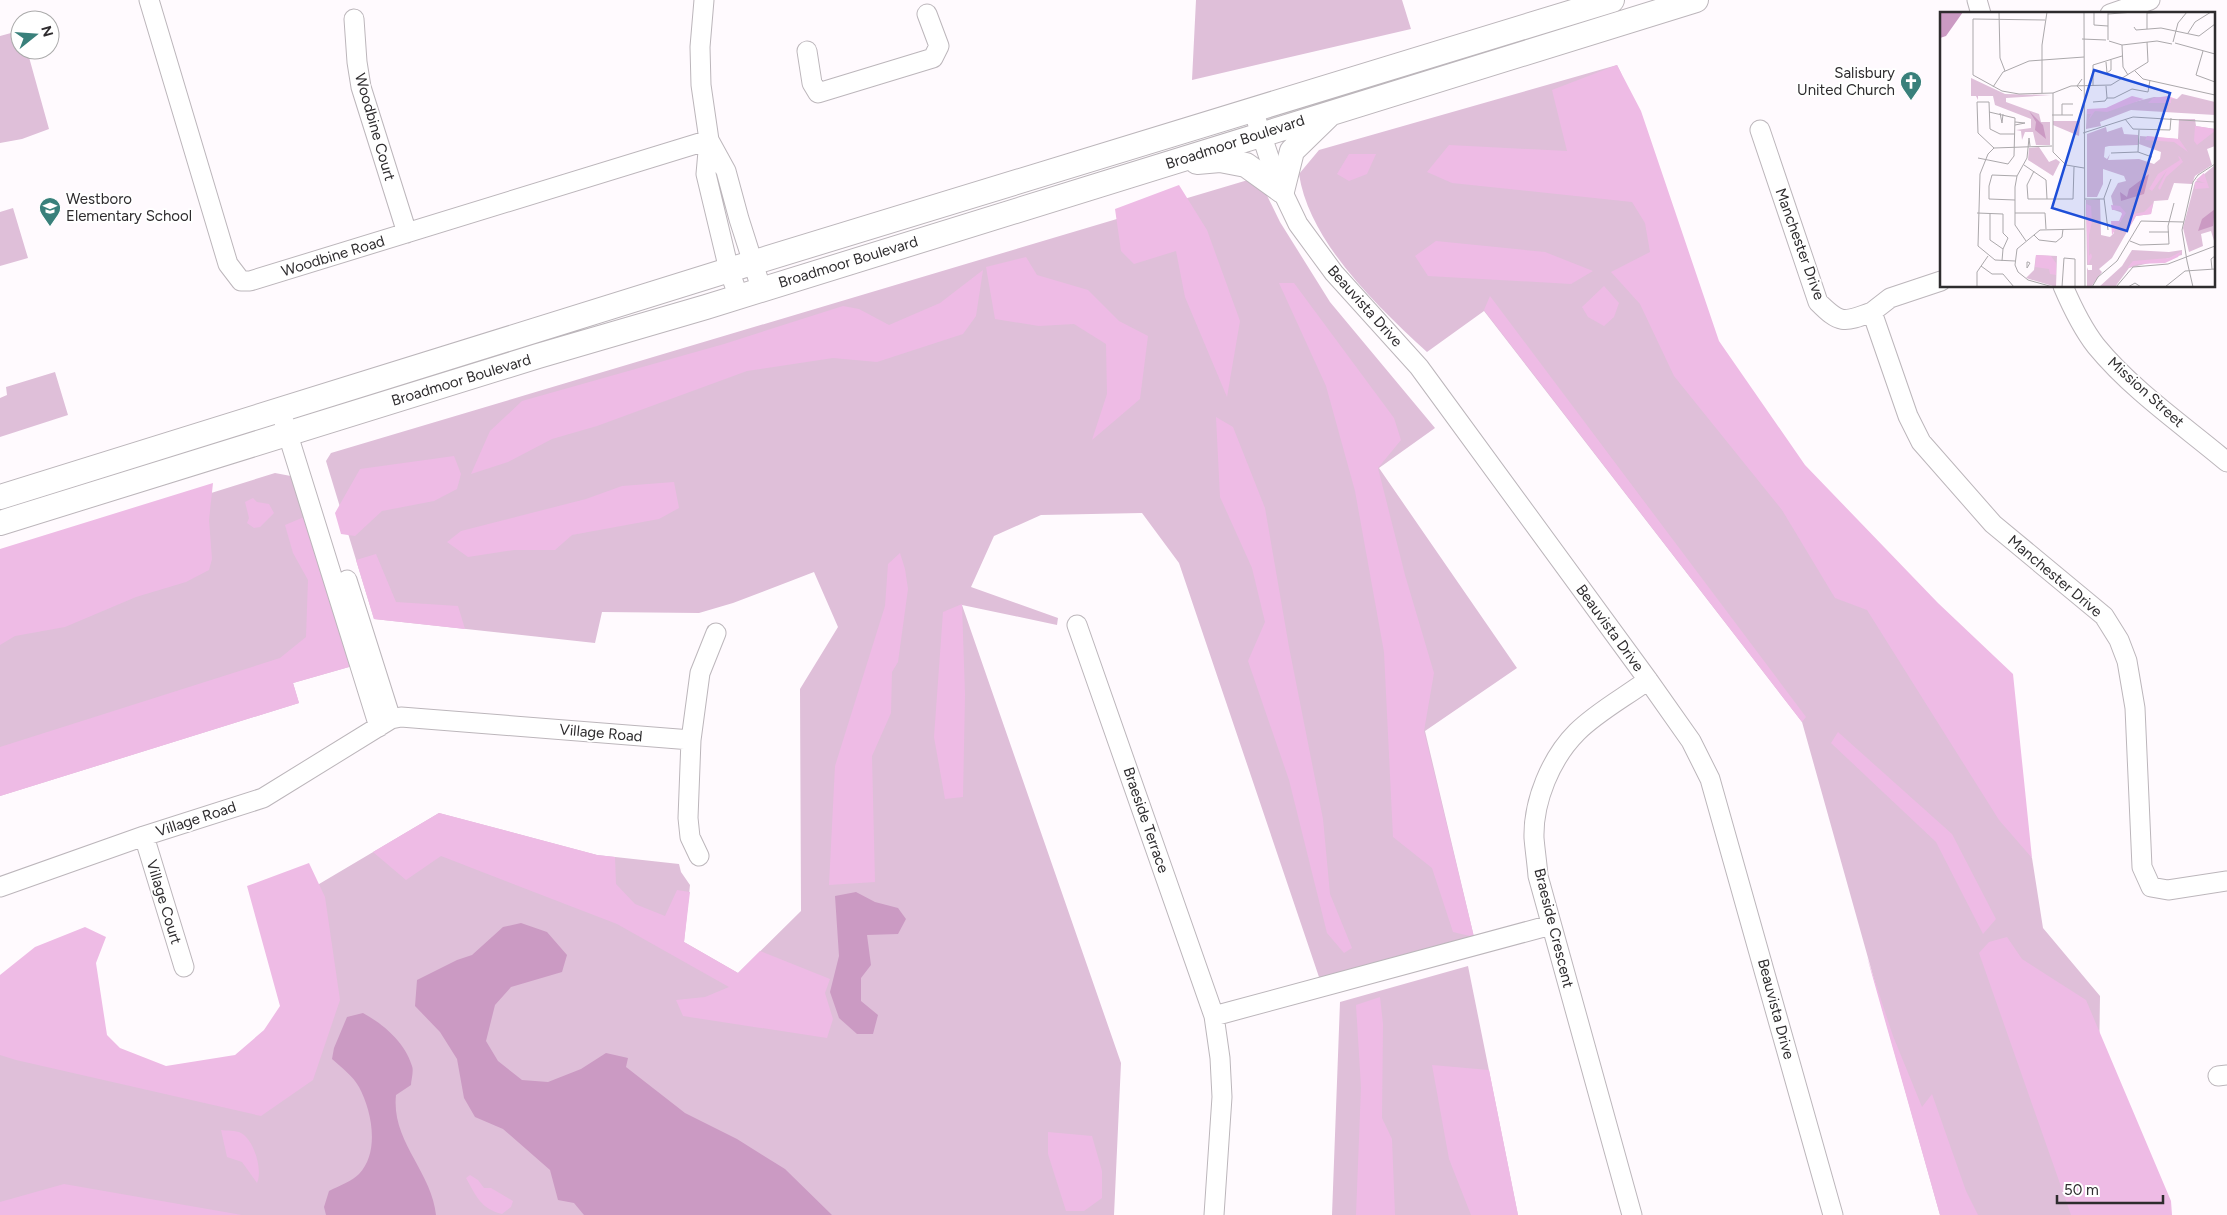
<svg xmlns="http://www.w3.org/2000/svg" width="2227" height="1215" font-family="Figtree,sans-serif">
<rect width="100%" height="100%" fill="#fffafe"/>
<path fill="#dfbfd9" d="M 1196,0 L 1402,0 L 1411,29 L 1192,80 Z
M 11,33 L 20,38 L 20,50 L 27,50 L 49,129 L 22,139 L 0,143 L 0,36 Z
M 1617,65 L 1621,73 L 1698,339 L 2032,858 L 2043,928 L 2100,996 L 2098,1130 L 2157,1215 L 1940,1215 L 1802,722 L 1484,311 L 1427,352 C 1378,307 1309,242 1299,174 L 1319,150 Z
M 1258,177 L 1280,222 L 1330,302 L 1435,428 L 1379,468 L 1517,668 L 1425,731 L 1474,937 L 1320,980 L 1179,563 L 1142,513 L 1041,515 L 994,536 L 971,587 L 1058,618 L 1057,625 L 962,605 L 1121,1063 L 1114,1215 L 0,1215 L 0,1007 L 99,1074 L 248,1074 L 288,1010 L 260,919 L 439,813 L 597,855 L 679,864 L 681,872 L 690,885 L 684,942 L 738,973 L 801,911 L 800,689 L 838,627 L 814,572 L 733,603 L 699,613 L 602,612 L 595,643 L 374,619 L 326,461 L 331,453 Z
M 13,208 L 28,258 L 0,266 L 0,212 Z
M 55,372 L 68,415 L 0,437 L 0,398 L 7,395 L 6,387 Z
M 275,473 L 296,477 L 356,665 L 293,683 L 299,703 L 0,796 L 0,559 Z
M 1468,966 L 1518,1215 L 1332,1215 L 1340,1002 Z"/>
<path fill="#eebbe5" d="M 1617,65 L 1641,111 L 1719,341 L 1805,465 L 1938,603 L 2013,674 L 2032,858 L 1999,820 L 1867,610 L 1835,598 L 1782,510 L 1674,376 L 1640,304 L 1611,272 L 1650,252 L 1645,223 L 1632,202 L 1452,183 L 1427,172 L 1449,145 L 1567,151 L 1552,90 Z
M 1349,154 L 1376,154 L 1367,174 L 1349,181 L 1337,174 Z
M 1179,185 L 1207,230 L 1240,321 L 1227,397 L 1185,297 L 1176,251 L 1134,264 L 1121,251 L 1115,209 Z
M 1436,241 L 1545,252 L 1593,271 L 1571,284 L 1428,276 L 1415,256 Z
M 1026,257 L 1037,275 L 1088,290 L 1119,321 L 1148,336 L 1140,399 L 1092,440 L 1107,394 L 1106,344 L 1074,324 L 1039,326 L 995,319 L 986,267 Z
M 983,270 L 976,316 L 963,334 L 877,362 L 833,358 L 747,371 L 597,426 L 552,439 L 508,462 L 471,474 L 490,431 L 522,401 L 724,344 L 843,306 L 859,309 L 889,325 L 940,303 Z
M 1279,283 L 1294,283 L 1394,418 L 1401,440 L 1378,468 L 1405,575 L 1434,673 L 1424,731 L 1474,937 L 1453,932 L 1432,868 L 1393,837 L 1384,652 L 1355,491 L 1326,386 Z
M 1604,286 L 1619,303 L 1614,317 L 1604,326 L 1588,317 L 1582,307 Z
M 1490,296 L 1806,717 L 1802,722 L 1484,310 Z
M 1216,417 L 1233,427 L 1265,508 L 1289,647 L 1323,819 L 1330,894 L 1352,948 L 1344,953 L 1327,933 L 1289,780 L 1248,661 L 1265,622 L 1252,568 L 1220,497 Z
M 454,456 L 461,474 L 457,489 L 434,501 L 382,511 L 355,536 L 341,534 L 335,513 L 360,469 Z
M 674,482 L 679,508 L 659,519 L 572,535 L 555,550 L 514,550 L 468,557 L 447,542 L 461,531 L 586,499 L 622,486 Z
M 213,483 L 209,520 L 212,559 L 209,570 L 186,582 L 136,597 L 65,627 L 15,636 L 0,645 L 0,549 Z
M 253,498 L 257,502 L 269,504 L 274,513 L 260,527 L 254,528 L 247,523 L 249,518 L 245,502 Z
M 309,515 L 356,665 L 293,683 L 299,703 L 0,796 L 0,747 L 280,658 L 306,637 L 308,580 L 293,553 L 285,525 Z
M 900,553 L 905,569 L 908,589 L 898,662 L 892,672 L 891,713 L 872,756 L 875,882 L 829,885 L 835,766 L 885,606 L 888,564 Z
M 376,554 L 396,602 L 458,606 L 465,629 L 374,619 L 356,560 Z
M 962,604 L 965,695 L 963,797 L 945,799 L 934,737 L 943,612 Z
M 1838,732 L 1952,834 L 1996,919 L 1983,934 L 1936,842 L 1831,743 Z
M 439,813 L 597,855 L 615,857 L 616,884 L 635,904 L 665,916 L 677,890 L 690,892 L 684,942 L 738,973 L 760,951 L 830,979 L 825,993 L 833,1019 L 827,1038 L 683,1016 L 676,1000 L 705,997 L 729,987 L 617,924 L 441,856 L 406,880 L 373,852 Z
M 309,863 L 325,897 L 340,1000 L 313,1080 L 261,1116 L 16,1060 L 0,1055 L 0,975 L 35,947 L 85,927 L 106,937 L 96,963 L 107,1035 L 120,1048 L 166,1066 L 235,1055 L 264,1030 L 280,1006 L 247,886 Z
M 2007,937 L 2022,959 L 2086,1000 L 2171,1201 L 2172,1215 L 2071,1215 L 1979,953 L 1989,942 Z
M 1867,957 L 1893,1036 L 1922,1107 L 1932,1094 L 1966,1191 L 1978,1215 L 1940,1215 Z
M 1380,997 L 1383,1024 L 1382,1118 L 1392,1139 L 1395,1215 L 1356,1215 L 1361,1087 L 1356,1005 Z
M 1432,1065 L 1489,1070 L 1518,1215 L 1471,1215 L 1449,1159 Z
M 221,1130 C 226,1131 236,1130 241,1133 C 254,1140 263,1170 257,1183 L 242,1162 L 227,1157 Z
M 1048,1132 L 1092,1136 L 1102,1171 L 1102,1198 L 1084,1211 L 1066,1211 L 1048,1154 Z
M 470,1175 L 478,1180 L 484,1188 L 491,1188 L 513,1201 L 511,1207 L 502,1214 C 481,1209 476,1196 466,1178 Z
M 64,1184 L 242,1215 L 0,1215 L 0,1202 Z"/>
<path fill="#cb9ac3" d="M 856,892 L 875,902 L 898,908 L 906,919 L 898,934 L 867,935 L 871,965 L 861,978 L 861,1001 L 878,1015 L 873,1034 L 857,1034 L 839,1018 L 830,992 L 839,956 L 835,896 Z
M 521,923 L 547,932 L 567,955 L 562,972 L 511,987 L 495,1005 L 486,1041 L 498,1061 L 522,1080 L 548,1082 L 581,1069 L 606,1053 L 628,1058 L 626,1067 L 685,1113 L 737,1139 L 785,1169 L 832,1215 L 584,1215 L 574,1203 L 558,1200 L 550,1170 L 503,1129 L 475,1117 L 464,1098 L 457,1059 L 440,1032 L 415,1006 L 417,980 L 457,960 L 472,955 L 503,927 Z
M 363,1013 C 383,1024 405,1042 412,1066 C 414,1071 411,1080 411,1085 L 396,1095 C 391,1141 432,1172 436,1215 L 326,1215 L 324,1207 L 329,1191 C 339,1186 352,1181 359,1174 C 380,1152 372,1111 359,1087 C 353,1076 341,1067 332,1059 L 334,1048 L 347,1017 Z"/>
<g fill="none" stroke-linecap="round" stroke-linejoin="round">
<g stroke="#bcb6bb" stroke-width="21">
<path id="minor" d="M 149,0 L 228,264 L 241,281 L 250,281 L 709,140
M 704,0 L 700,47 L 701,85 L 709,140 L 706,174 L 729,270 L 738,295
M 1977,0 L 1981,14
M 2110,14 L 2150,0
M 354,19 L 357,62 L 361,87 L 407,233
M 807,51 L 812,83 L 818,93 L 933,58 L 939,46 L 927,14
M 1253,110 L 1276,178 L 1298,224 L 1334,273 L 1419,367 L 1648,680 L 1691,741 L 1710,779 L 1833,1215
M 1760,130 L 1818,302 C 1840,324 1843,323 1872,312
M 709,140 L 726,171 L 739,219 L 761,288
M 1941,281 L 1890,298 L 1872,312 L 1908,416 L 1921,442 L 1993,524 L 2104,616 L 2119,640 L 2127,661 L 2135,708 L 2142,867 L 2151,887 L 2168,890 L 2227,881
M 2063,286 C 2072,307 2082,328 2096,346 C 2133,391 2183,425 2227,462
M 280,409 L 379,727
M 347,580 L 391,719
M 1077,625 L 1214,1016 L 1220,1058 L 1222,1097 L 1214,1215
M 144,836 L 184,967
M 699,856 L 690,837 L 688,818 L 691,740 L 700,673 L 716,633
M 0,887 L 144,836 L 263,798 L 391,719 L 401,717 L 691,740
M 1214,1016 L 1551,925
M 2218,1076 L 2227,1075
M 1632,1215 L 1538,876 C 1537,863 1535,850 1534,838 C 1533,801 1551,758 1577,732 C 1597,712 1625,697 1648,680"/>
</g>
<g stroke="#bcb6bb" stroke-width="26">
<path id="major" d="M 1197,162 L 1220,160 L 1246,165 L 1282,191 L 1292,151 L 1329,115
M 0,497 L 729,270 L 1612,0
M 0,523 L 538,356 L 706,307 L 1696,0"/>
</g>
<use href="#minor" stroke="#fff" stroke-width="19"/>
<use href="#major" stroke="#fff" stroke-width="24"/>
</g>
<defs>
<g id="church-pin" transform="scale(1.125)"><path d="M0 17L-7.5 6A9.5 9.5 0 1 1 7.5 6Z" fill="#39807b" stroke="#fff"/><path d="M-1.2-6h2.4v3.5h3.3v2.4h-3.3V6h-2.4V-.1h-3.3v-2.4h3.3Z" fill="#fff"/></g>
<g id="school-pin" transform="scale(1.125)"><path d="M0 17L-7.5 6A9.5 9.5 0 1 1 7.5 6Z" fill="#39807b" stroke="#fff"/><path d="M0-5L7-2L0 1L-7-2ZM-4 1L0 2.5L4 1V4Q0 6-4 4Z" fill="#fff"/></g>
</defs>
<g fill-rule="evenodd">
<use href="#church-pin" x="1911" y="82"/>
<use href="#school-pin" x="50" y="208"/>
</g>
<g text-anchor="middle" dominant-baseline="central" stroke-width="4" stroke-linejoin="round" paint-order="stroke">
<g font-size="15" fill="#2e2c2e" stroke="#fff" text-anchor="end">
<text x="1895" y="73">Salisbury<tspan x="1895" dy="17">United Church</tspan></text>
<text x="66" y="199" text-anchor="start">Westboro<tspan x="66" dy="17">Elementary School</tspan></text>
</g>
<g font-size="15" fill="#2e2c2e" stroke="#fff">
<text transform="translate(375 127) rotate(74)">Woodbine Court</text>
<text transform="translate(1235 142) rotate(-18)">Broadmoor Boulevard</text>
<text transform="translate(1800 244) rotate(70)">Manchester Drive</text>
<text transform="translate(333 256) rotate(-17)">Woodbine Road</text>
<text transform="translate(848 262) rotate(-17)">Broadmoor Boulevard</text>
<text transform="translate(1365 306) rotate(48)">Beauvista Drive</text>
<text transform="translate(461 380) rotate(-17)">Broadmoor Boulevard</text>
<text transform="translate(2146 392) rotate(42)">Mission Street</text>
<text transform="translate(2055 576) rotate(40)">Manchester Drive</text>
<text transform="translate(1610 628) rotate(54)">Beauvista Drive</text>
<text transform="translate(601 733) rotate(5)">Village Road</text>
<text transform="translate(196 819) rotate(-18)">Village Road</text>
<text transform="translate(1146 820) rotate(71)">Braeside Terrace</text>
<text transform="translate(164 902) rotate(73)">Village Court</text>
<text transform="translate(1554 928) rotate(76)">Braeside Crescent</text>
<text transform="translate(1776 1009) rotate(75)">Beauvista Drive</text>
</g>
</g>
<g transform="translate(1940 12)">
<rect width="275" height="275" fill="#fffafe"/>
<path d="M 31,66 L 65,82 L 111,83 L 66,86 L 66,90 L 99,102 L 101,110 L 110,110 L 110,133 L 96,133 L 93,120 L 85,120 L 82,128 L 81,119 L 76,118 L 91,116 L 91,107 L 55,93 L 53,84 L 38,84 L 38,88 L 36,84 L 31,84 ZM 242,82 L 275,90 L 275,103 L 191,98 L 160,110 L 161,114 L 146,117 L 147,97 L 165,97 L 214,85 L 237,87 ZM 239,107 L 255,107 L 256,114 L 275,117 L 275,134 L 267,137 L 272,153 L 255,164 L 252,172 L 234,171 L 228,188 L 214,189 L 211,202 L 196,204 L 172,246 L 159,257 L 162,260 L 151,275 L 147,275 L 147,255 L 148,258 L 152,258 L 152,253 L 147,253 L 146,188 L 160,187 L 161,223 L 170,225 L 174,221 L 174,211 L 180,210 L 183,201 L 174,198 L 171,184 L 178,171 L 186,169 L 184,164 L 163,157 L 163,172 L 157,185 L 147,185 L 147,122 L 166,115 L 167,120 L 182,115 L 184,122 L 198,123 L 198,133 L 169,134 L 165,135 L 164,145 L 167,147 L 170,142 L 168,148 L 199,147 L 214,152 L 220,147 L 221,140 L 199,132 L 200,124 L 238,127 ZM 113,109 L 140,109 L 139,124 L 113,113 ZM 99,135 L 109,150 L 116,147 L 120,150 L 113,164 L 88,148 L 89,136 ZM 275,153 L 275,232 L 271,219 L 261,222 L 263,234 L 249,240 L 243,216 L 255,170 ZM 192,238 L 229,240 L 242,238 L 242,243 L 189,256 L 175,275 L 159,275 L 182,254 ZM 96,243 L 117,244 L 116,275 L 86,266 L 94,258 Z" fill="#dfbfd9"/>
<path d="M 192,84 L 204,87 L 167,100 L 155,99 L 148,109 L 151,102 L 147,102 L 147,97 L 166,96 ZM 228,84 L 236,87 L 231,87 L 231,91 L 208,91 L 213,86 ZM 255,114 L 275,117 L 275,119 L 257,133 L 254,129 ZM 207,124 L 239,127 L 248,140 L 234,130 L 205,128 ZM 238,144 L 240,145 L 243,150 L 226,165 L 220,178 L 218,176 L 227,158 L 212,179 L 209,177 L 218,162 L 240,148 ZM 264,161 L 269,176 L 255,177 L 255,170 L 265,171 L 256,168 ZM 213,191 L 211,202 L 196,204 L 186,221 L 193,202 L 204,200 ZM 146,192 L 151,194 L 152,210 L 149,223 L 149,244 L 151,241 L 152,245 L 148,253 ZM 171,193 L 180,194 L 186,201 L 172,223 L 171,209 L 179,209 L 182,202 L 180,198 L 172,198 ZM 242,239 L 238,245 L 225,251 L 198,252 L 187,256 L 193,249 L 229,246 ZM 96,243 L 111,244 L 116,251 L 116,263 L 110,262 L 109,257 L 95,255 Z" fill="#eebbe5"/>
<path d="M 0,0 L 23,0 L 6,24 L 0,26 ZM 89,99 L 103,113 L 106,127 L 95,118 L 96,110 ZM 209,162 L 204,182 L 181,189 L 180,180 L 187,185 L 189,177 ZM 275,197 L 273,214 L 258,219 L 262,207 Z" fill="#cb9ac3"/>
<path fill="none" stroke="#aba8ab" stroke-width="1" d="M 59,0 L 60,46 L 65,59M 144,0 L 145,275M 154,0 L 154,13 L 168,14M 168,0 L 168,28M 207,1 L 230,0M 168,2 L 194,0M 105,8 L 33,7 L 33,63 L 62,79 L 79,82 L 113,81 L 131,74 L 171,73 L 208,50 L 207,30M 194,15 L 196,18 L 221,16 L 259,24 L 275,12M 207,17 L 207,0M 248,21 L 255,10 L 271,0M 142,27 L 166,28M 169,29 L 182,33 L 217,29 L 232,32M 233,30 L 238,11 L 247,0M 235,31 L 275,42M 182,33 L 183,55 L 188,63M 263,39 L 256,63 L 275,70M 166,50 L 167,61 L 171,58 L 171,48M 195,59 L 203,67 L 275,83M 142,67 L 137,74 L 142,79M 153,74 L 153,53 L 182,44M 166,74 L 167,86 L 174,86 L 192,77 L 208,80 L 210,68M 53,75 L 63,60 L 89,49 L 144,45M 102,81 L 102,33 L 107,0M 113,81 L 113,140 L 126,153 L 144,156M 153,90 L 165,89 L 167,86M 60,101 L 62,111 L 63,102M 112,103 L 133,103M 122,103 L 122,92 L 133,92M 185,107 L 193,117 L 230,118 L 231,106M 75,110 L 85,111 L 75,113M 143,121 L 193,105 L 275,110M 54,136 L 38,121 L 37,90 L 49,90 L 50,117 L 60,122 L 75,122M 198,140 L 199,118M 171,141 L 198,140 L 212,145M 38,146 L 68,152 L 74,144 L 75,106 L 49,100M 84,153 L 106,168 L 107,187M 94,159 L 87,173 L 88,187 L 133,187 L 134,155M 145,187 L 164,187M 75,188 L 49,187 L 49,174 L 52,163 L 77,164M 37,201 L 63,202 L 63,221 L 68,226 L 63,237 L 62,249M 50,201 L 50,228 L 63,237M 75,201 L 105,201 L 106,217M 168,218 L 164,186 L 171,167M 209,220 L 229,220M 94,223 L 99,228 L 116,230 L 122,225 L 123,217M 86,229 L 75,213 L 75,175 L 77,164 L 87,146 L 89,126 L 90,134M 190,229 L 200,233 L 229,232 L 228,214 L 234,191M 75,249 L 55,248 L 38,234 L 40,162 L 48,142 L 54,136 L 112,134M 247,249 L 242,218 L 253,170 L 258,163 L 275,152M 247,249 L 253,275M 88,250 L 90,251 L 87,256 L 87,250 ZM 41,254 L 52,262 L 63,262 L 74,275M 272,257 L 271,247 L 275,244M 37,275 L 37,260 L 48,244M 113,275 L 88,268 L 78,260 L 75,253 L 77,237 L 100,218 L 144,217M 122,275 L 124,246 L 135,247 L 135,275M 152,275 L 158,265 L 177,249 L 201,209 L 244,210M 176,275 L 193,255 L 228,252 L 275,234M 188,275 L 195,271 L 201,275M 225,275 L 245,259 L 275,257"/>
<path fill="#1d4ed8" fill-opacity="0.15" stroke="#1d4ed8" stroke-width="2.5" d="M 154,58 L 230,81 L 187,219 L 112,196 Z"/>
<rect width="275" height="275" fill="none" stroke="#2e2c2e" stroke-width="2.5"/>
</g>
<g transform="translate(35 35) rotate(73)"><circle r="24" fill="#ffffff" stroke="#ababab"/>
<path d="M0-4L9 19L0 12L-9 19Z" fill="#39807b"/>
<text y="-8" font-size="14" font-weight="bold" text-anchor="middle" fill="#2e2c2e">N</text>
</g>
<path d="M2057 1195v8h106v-8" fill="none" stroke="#2e2c2e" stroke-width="2.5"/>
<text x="2064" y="1195" font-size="15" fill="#2e2c2e" stroke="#ffffff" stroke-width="4" paint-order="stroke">50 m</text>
</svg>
